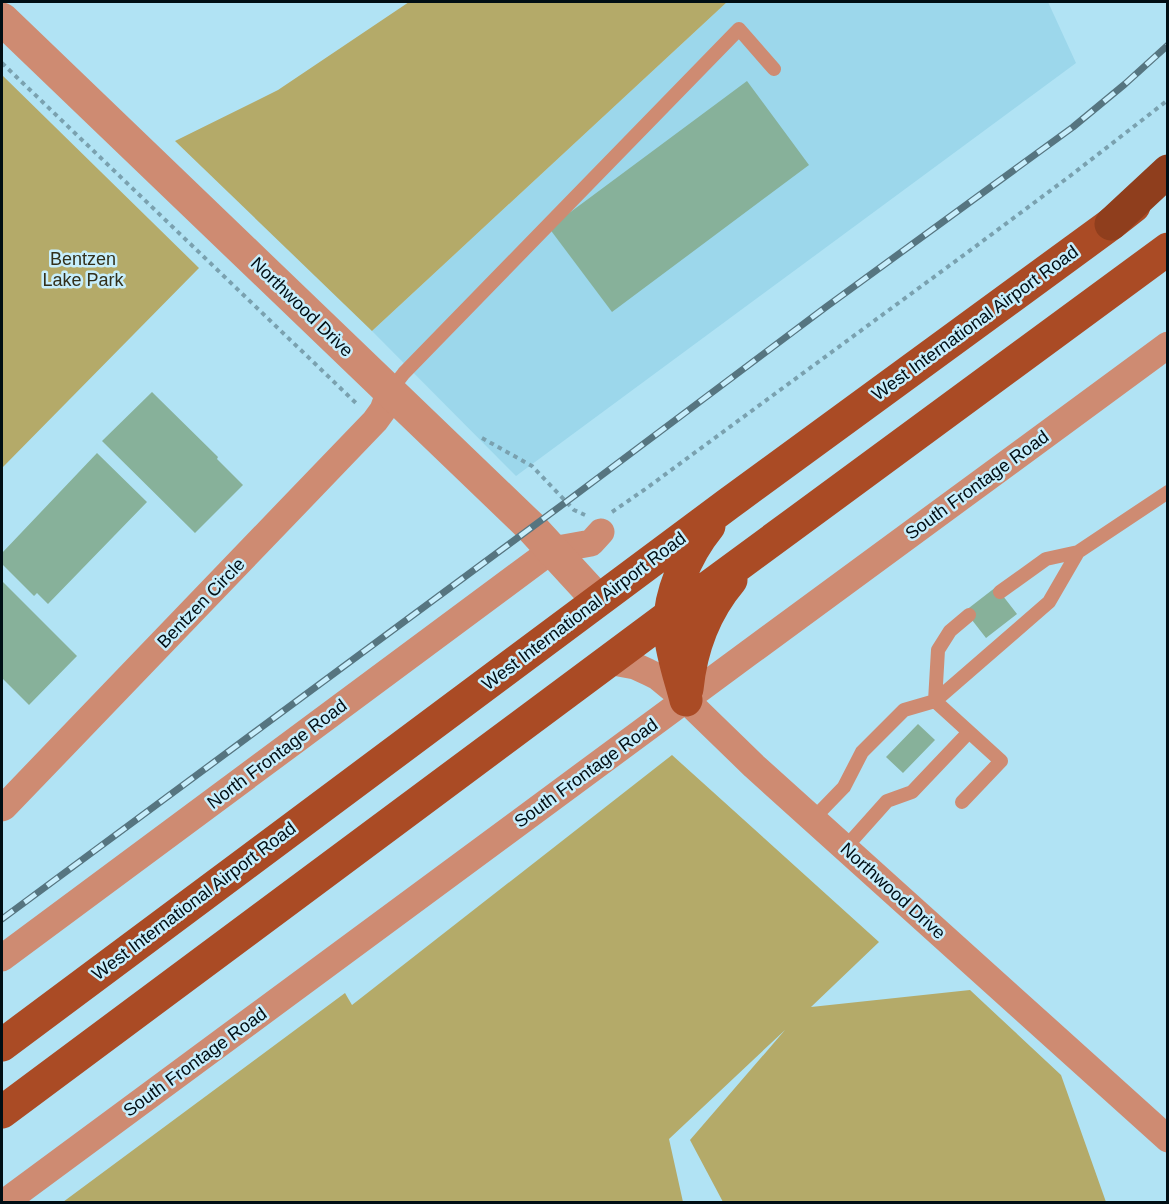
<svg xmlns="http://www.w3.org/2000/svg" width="1169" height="1204" font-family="Helvetica,sans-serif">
<rect width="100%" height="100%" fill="#b1e3f4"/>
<path fill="#9cd7eb" d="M 727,2 L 1048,2 L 1076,63 L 516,476 L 372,331 Z"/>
<path fill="#b4aa69" d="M 409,2 L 727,2 L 372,331 L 175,141 L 278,90 Z
M 2,75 L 199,268 L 2,468 Z
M 672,755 L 879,942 L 811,1007 L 970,990 L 1061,1075 L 1106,1202 L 723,1202 L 690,1140 L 785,1030 L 669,1139 L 683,1202 L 63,1202 L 345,993 L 352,1005 Z"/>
<path fill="#87b19a" d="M 747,81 L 809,165 L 612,312 L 549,228 Z
M 152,392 L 218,457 L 217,459 L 243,485 L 195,533 L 102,441 Z
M 97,453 L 147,502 L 48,604 L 37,593 L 34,596 L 2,564 L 2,553 Z
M 2,581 L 77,656 L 29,705 L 2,678 Z
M 996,587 L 1017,614 L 986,638 L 965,611 Z
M 918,724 L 935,740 L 903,773 L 886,757 Z"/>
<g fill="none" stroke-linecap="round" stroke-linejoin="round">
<path stroke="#7aa1af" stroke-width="4" stroke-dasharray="4.5 4.5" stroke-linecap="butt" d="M 2,63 L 358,405
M 482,438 L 532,466 L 574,510 L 585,515
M 612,512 L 644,490 L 972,249 L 1070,176 L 1168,100"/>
<path stroke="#ce8b72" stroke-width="14" d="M 390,391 L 404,373 L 739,29 L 774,69
M 1000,592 L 1046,559 L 1078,552
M 935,701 L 1001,761 L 962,802
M 935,701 L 938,650 L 950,631 L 969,615
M 813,819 L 844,787 L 862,752 L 904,710 L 935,701 L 1049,602 L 1078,552 L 1168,492
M 845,848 L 887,801 L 912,792 L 969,732"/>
<path stroke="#ce8b72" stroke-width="27" d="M 608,661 L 635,666 L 648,672 L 658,677 L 686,700 L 754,766 L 1168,1139
M 2,808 L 4,807 L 375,421 L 383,410 L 390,391
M 2,958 L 552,550 L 591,543 L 601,532
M 5,1202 L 750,652 L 1168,345"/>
<path stroke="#ce8b72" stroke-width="33" d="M 2,19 L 531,527 L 598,600"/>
<path stroke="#aa4b25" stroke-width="33" d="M 687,689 C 691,648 704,612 731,580
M 686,700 C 680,677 672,655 670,632 C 667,597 687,553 709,526
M 2,1045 L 728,504 L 1111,224 L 1134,206
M 2,1112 L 669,616 L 1168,249"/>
<path stroke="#8f3e1d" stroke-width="33" d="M 1111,224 L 1168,171"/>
<g stroke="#567580" stroke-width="7">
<path id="rail" d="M 2,919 L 566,502 L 826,307 L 1073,127 L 1125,84 L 1168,45"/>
</g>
<use href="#rail" stroke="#c7eefc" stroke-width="4.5" stroke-dasharray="14" stroke-linecap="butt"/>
</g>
<g text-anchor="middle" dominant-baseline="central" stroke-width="5" stroke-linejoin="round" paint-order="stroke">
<g font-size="18" fill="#322f1a" stroke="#c7eefc">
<text x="83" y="259">Bentzen<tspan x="83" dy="21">Lake Park</tspan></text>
</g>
<g font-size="18" fill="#000e14" stroke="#c7eefc">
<text transform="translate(302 307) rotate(44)">Northwood Drive</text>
<text transform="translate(975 323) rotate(-36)">West International Airport Road</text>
<text transform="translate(977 485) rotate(-36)">South Frontage Road</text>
<text transform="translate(201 603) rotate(-46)">Bentzen Circle</text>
<text transform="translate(584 611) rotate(-37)">West International Airport Road</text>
<text transform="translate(277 754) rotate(-37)">North Frontage Road</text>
<text transform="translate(586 773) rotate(-36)">South Frontage Road</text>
<text transform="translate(893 891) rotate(42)">Northwood Drive</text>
<text transform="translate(194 901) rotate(-37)">West International Airport Road</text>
<text transform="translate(195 1062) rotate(-36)">South Frontage Road</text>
</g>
</g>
<rect width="1169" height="1204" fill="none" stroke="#000e14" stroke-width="6"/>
</svg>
